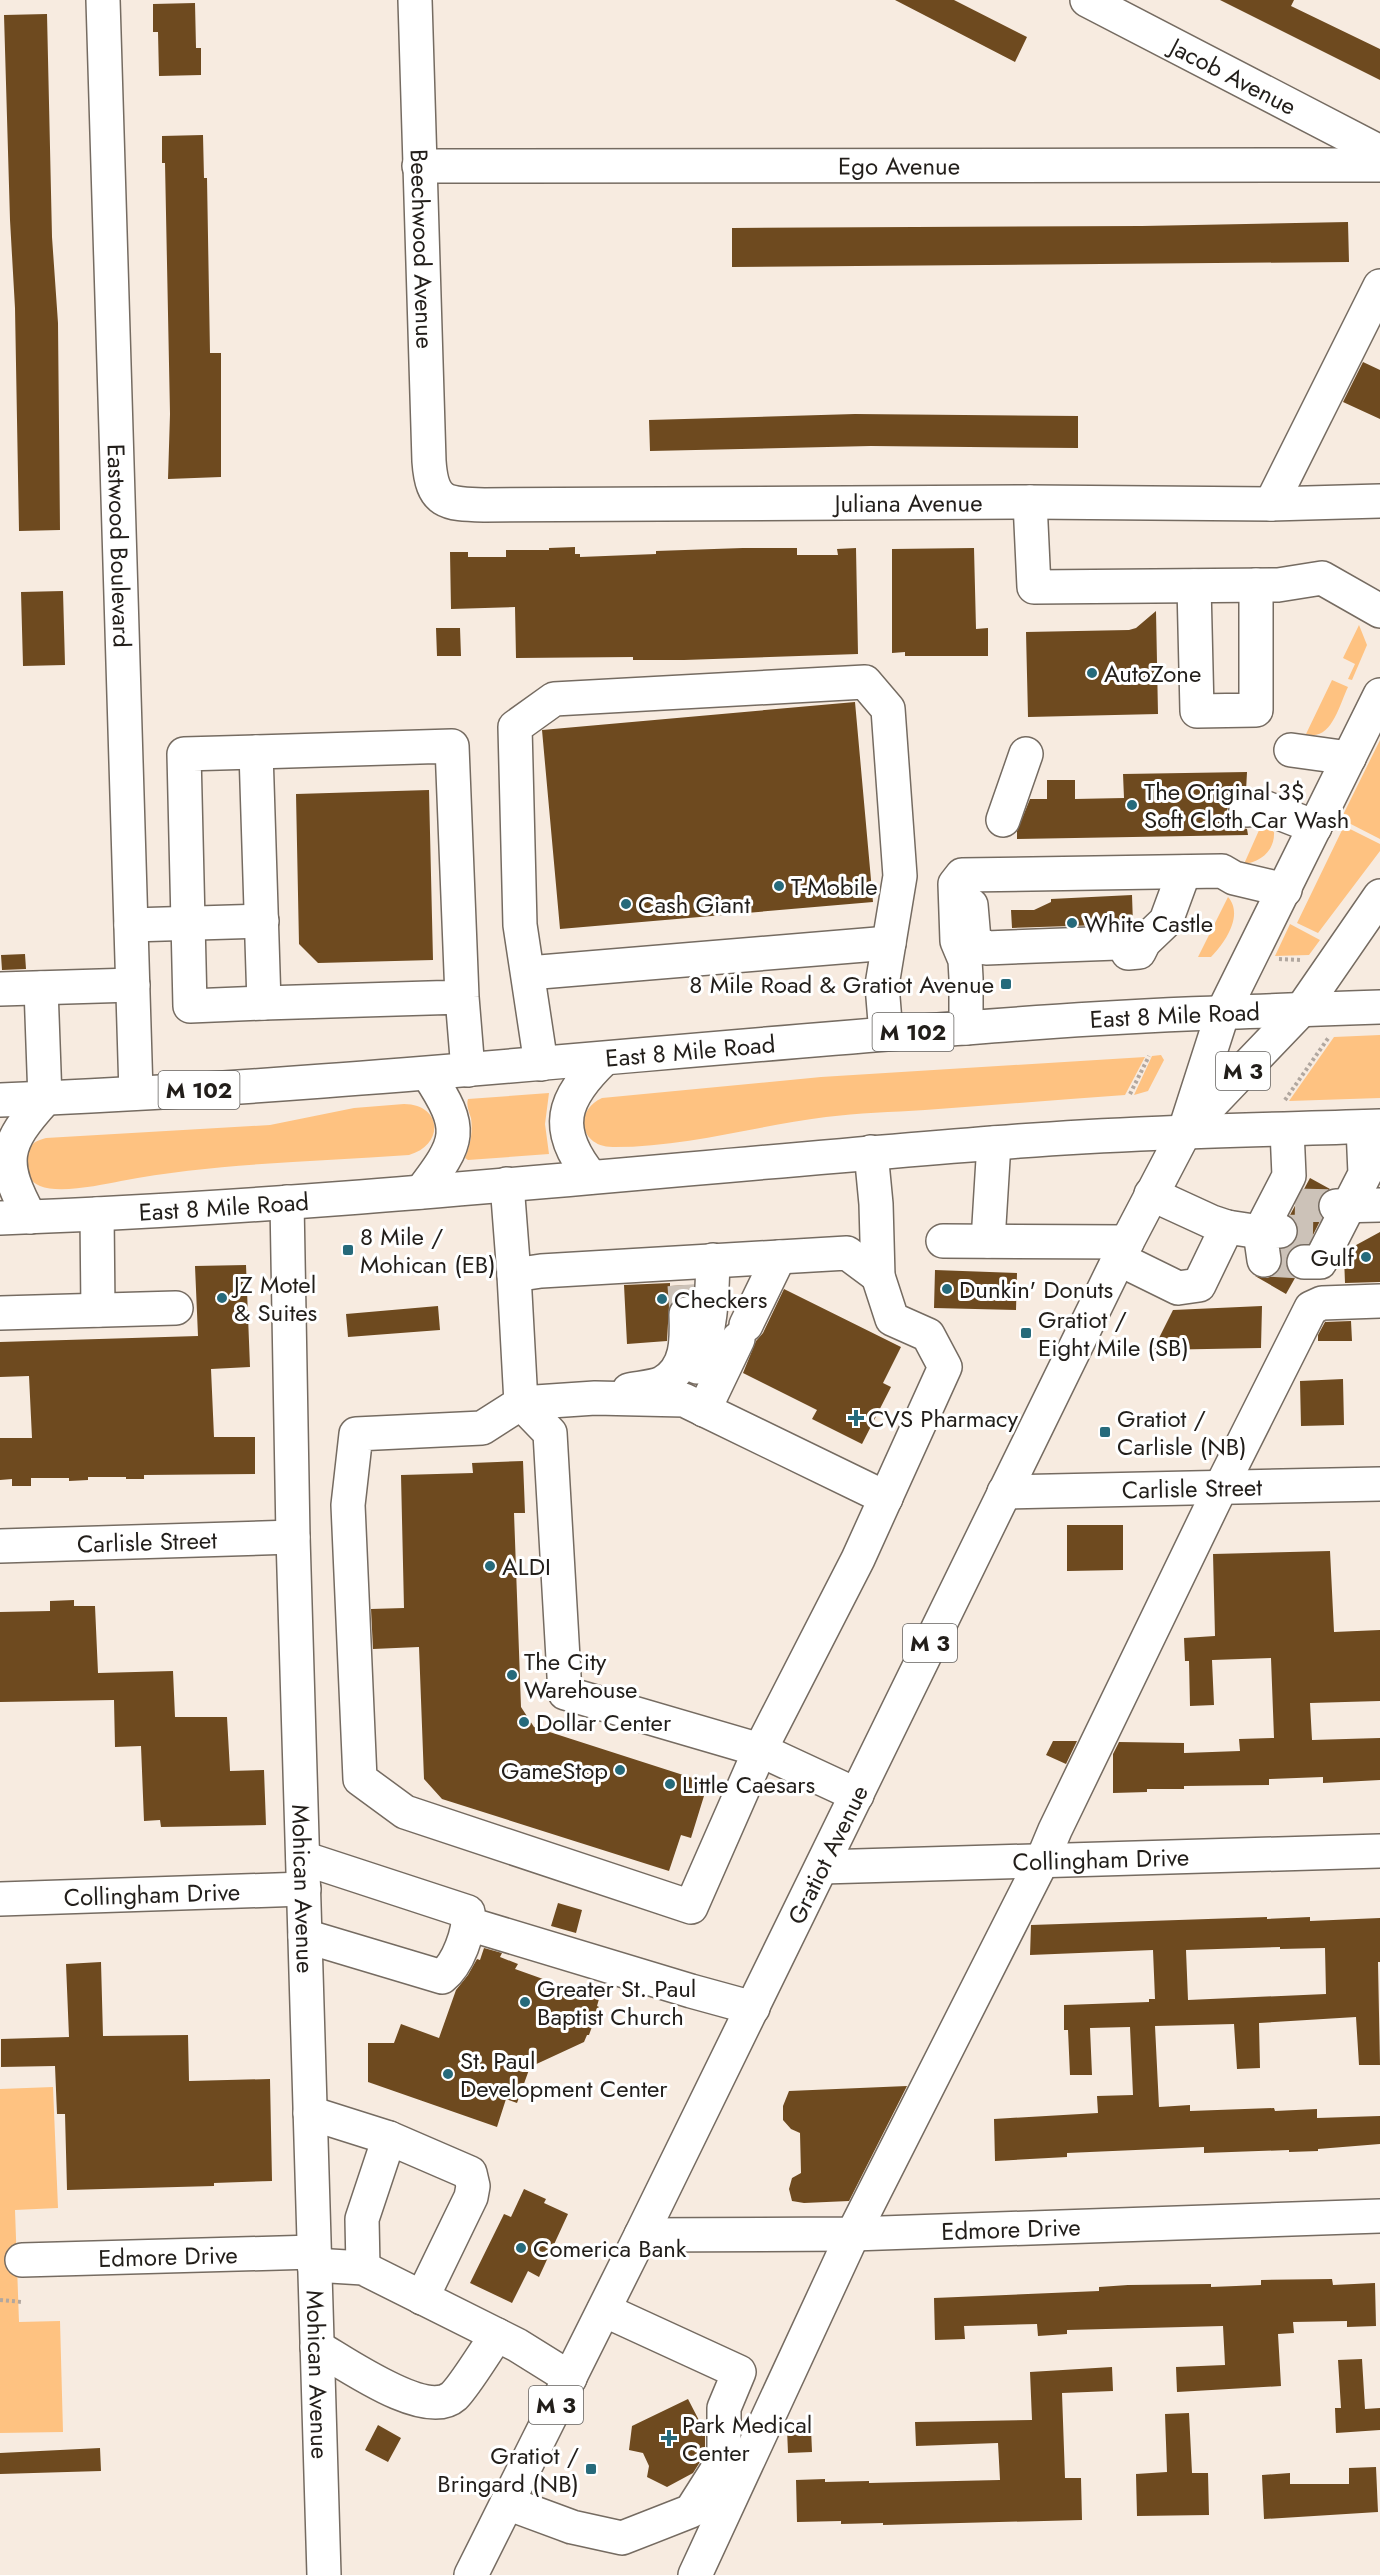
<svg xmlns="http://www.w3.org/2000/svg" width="1380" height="2575" font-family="Jost,sans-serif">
<rect width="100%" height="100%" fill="#f7ebe0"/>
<path fill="#fec281" d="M 1359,625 L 1367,645 L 1352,680 L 1348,679 L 1355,664 L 1343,658 Z
M 1332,680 L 1348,687 C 1339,706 1331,742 1306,734 Z
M 1380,740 L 1380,839 L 1341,819 Z
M 1344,826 L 1380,844 L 1380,851 L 1318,933 L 1297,923 Z
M 1267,827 L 1274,832 C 1275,851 1260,862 1244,864 L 1260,828 Z
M 1228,897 C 1244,915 1225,943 1211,957 L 1198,957 Z
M 1290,924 L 1320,940 L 1309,955 L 1275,956 Z
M 1380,1035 L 1380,1098 L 1289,1101 L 1334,1037 Z
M 1161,1055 L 1164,1060 L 1148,1091 L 1134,1095 L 1152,1056 Z
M 1145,1057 L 1125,1095 C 1059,1100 992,1105 925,1110 C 892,1112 858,1113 826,1117 C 755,1126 685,1147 614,1147 C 581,1148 572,1112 602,1098 L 821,1077 Z
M 549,1093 L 545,1124 L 549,1154 L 468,1160 L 465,1158 C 470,1146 473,1132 471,1118 C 469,1112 466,1105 468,1099 Z
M 404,1104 C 442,1104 445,1145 409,1155 C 313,1162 215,1163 121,1181 C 101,1185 59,1194 40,1186 C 25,1180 21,1159 30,1147 C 35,1141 39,1140 46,1138 L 270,1125 L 354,1108 Z
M 53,2087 L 58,2208 L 15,2210 L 19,2322 L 60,2321 L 63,2432 L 0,2433 L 0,2089 Z"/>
<path fill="#6e4a1f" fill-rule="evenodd" d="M 895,0 L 954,0 L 1027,37 L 1015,62 Z
M 1220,0 L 1294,0 L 1291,6 L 1380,49 L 1380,80 Z
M 195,3 L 196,48 L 201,48 L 201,75 L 159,76 L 158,32 L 153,32 L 153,4 Z
M 47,14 L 52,237 L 58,323 L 60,530 L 19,531 L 15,308 L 10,220 L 4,15 Z
M 203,135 L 204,178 L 207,178 L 210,353 L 221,353 L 221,477 L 168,479 L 170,414 L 165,163 L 162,163 L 162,136 Z
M 1348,222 L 1349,262 L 732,267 L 732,228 L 1142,226 Z
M 1363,362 L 1380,370 L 1380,419 L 1343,402 Z
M 855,414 L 1078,416 L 1078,448 L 871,446 L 650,451 L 649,420 Z
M 575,547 L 575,554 L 580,554 L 580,557 L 656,554 L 656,551 L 743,548 L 797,548 L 797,555 L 838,555 L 837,549 L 856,548 L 858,654 L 684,660 L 633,660 L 633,657 L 516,658 L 515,607 L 451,609 L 450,552 L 468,552 L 468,557 L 506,557 L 506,550 L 549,550 L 549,548 Z
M 974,548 L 976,629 L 988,628 L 988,656 L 905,656 L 905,652 L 892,653 L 892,549 Z
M 63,591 L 65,665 L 23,666 L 21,592 Z
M 1156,611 L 1158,714 L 1028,717 L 1026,632 L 1129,630 L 1136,628 Z
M 436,628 L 460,628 L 461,656 L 437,656 Z
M 855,702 L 873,902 L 560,929 L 542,730 Z
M 1247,772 L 1246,791 L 1235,795 L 1229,803 L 1227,811 L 1231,821 L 1238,827 L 1247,829 L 1248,835 L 1017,839 L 1017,831 L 1030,799 L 1047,799 L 1047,780 L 1075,780 L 1075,799 L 1124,798 L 1123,774 Z
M 429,790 L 433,960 L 318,963 L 299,944 L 296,794 Z
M 1132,895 L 1133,924 L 1012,928 L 1011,910 L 1034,910 L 1051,902 L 1051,899 Z
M 25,954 L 26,969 L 2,970 L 1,955 Z
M 1310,1178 L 1330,1189 L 1319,1198 L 1317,1207 L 1322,1217 L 1309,1243 L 1295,1246 L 1288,1253 L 1285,1261 L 1288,1271 L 1295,1278 L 1286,1294 L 1255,1276 L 1267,1278 L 1275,1275 L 1281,1268 L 1281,1250 L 1291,1246 L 1297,1239 L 1299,1231 L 1296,1221 L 1290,1215 Z
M 1380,1232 L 1380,1282 L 1345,1283 L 1344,1257 L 1347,1250 Z
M 246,1265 L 250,1367 L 211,1369 L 214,1437 L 255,1437 L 255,1474 L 144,1475 L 144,1479 L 126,1479 L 126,1477 L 88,1477 L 88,1480 L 69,1481 L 69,1478 L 31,1478 L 31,1486 L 12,1486 L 12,1479 L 0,1480 L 0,1438 L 32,1438 L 29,1376 L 0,1377 L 0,1342 L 198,1336 L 195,1266 Z
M 935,1270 L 1017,1273 L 1016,1310 L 934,1308 Z
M 670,1283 L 670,1286 L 693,1285 L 693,1297 L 685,1295 L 677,1298 L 669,1306 L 667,1341 L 627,1344 L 624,1285 Z
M 784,1289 L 901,1347 L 883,1383 L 891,1387 L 862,1444 L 812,1419 L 817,1410 L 743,1373 L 756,1341 L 763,1333 Z
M 438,1306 L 440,1330 L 348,1337 L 346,1314 Z
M 1262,1306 L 1261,1348 L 1153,1350 L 1173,1310 Z
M 1351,1321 L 1352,1341 L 1318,1341 L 1318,1335 L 1325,1322 Z
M 1343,1379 L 1344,1425 L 1301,1426 L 1300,1381 Z
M 523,1461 L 525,1513 L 514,1513 L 521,1707 L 534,1727 L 708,1783 L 691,1838 L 681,1835 L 669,1871 L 442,1799 L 424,1779 L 419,1647 L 373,1649 L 371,1609 L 404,1608 L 401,1475 L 473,1473 L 472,1463 Z
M 1067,1525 L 1123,1525 L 1123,1570 L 1067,1571 Z
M 1330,1551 L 1334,1632 L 1380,1630 L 1380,1701 L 1310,1703 L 1312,1740 L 1380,1738 L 1380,1780 L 1323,1783 L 1323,1777 L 1269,1779 L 1269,1785 L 1184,1786 L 1184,1789 L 1147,1789 L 1147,1792 L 1113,1793 L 1113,1754 L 1119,1742 L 1184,1743 L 1184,1753 L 1240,1751 L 1239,1739 L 1274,1738 L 1271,1658 L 1212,1660 L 1214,1705 L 1190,1706 L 1189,1661 L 1185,1661 L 1184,1638 L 1215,1636 L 1213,1554 Z
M 74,1600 L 74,1606 L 95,1606 L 98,1673 L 173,1671 L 175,1717 L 227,1717 L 230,1771 L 264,1770 L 266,1825 L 161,1827 L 160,1820 L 144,1821 L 141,1746 L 115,1747 L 114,1700 L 0,1702 L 0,1612 L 50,1611 L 50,1601 Z
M 1053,1741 L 1077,1741 L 1066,1764 L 1046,1755 Z
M 558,1903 L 582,1910 L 576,1933 L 551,1926 Z
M 1267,1917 L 1267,1919 L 1310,1917 L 1310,1921 L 1380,1918 L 1380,1962 L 1378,1962 L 1380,2065 L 1359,2065 L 1356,2017 L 1259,2023 L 1260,2068 L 1237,2069 L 1234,2024 L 1155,2026 L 1159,2107 L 1190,2105 L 1190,2111 L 1274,2108 L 1275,2111 L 1317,2109 L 1317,2118 L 1380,2116 L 1380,2144 L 1318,2149 L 1318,2151 L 1289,2152 L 1289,2150 L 1204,2153 L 1204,2147 L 1067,2153 L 1067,2157 L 995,2161 L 994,2119 L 1098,2113 L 1097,2096 L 1133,2095 L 1130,2027 L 1090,2028 L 1092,2075 L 1070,2075 L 1068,2030 L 1064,2030 L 1064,2005 L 1149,2002 L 1149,1999 L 1155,1999 L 1153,1950 L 1030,1955 L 1031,1925 ZM 1280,1947 L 1280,1949 L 1325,1948 L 1326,1994 L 1188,2000 L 1186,1950 Z
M 484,1948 L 502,1953 L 500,1957 L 518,1964 L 515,1969 L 599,1999 L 597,2006 L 599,2007 L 589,2035 L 587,2035 L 584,2042 L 530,2067 L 517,2103 L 506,2099 L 497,2127 L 368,2082 L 368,2043 L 394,2043 L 401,2024 L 439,2038 L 456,1990 L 468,1975 L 477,1959 L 480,1960 Z
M 101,1962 L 103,2036 L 188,2035 L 189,2081 L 270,2079 L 272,2181 L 214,2183 L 214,2186 L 67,2190 L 65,2114 L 57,2114 L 55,2066 L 1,2067 L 1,2039 L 69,2037 L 66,1964 Z
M 907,2086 L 849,2201 L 804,2203 L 792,2201 L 789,2189 L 792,2178 L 801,2173 L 800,2133 L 791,2129 L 783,2120 L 783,2106 L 789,2091 Z
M 524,2189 L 546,2199 L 544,2203 L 568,2214 L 539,2277 L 528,2271 L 512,2303 L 470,2283 L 504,2214 L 511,2217 Z
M 1332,2279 L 1333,2285 L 1375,2283 L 1376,2326 L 1347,2327 L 1347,2321 L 1293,2322 L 1294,2333 L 1278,2334 L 1281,2386 L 1177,2392 L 1176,2367 L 1225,2365 L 1223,2326 L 1067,2330 L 1067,2334 L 1038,2336 L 1037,2324 L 964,2326 L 965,2339 L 935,2340 L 934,2298 L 1099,2291 L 1099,2287 L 1128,2285 L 1211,2284 L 1211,2287 L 1261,2285 L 1261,2280 Z
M 1362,2359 L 1365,2409 L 1380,2408 L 1380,2430 L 1336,2433 L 1335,2408 L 1341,2408 L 1338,2360 Z
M 1112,2367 L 1113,2391 L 1062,2393 L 1065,2478 L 1081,2478 L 1082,2520 L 883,2525 L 883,2523 L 841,2524 L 841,2521 L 797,2522 L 796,2480 L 825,2479 L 825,2482 L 869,2481 L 869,2483 L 1000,2480 L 998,2443 L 916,2446 L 915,2422 L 1032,2420 L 1030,2372 Z
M 688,2399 L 705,2432 L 705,2454 L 693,2473 L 667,2487 L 647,2477 L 649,2466 L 643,2453 L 629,2450 L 632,2426 Z
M 1189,2413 L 1192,2473 L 1208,2473 L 1209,2515 L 1137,2516 L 1136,2474 L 1167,2472 L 1165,2414 Z
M 378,2425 L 401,2438 L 388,2462 L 365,2450 Z
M 811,2428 L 812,2452 L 788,2453 L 787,2429 Z
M 100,2448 L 101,2471 L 0,2474 L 0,2453 Z
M 1376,2467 L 1378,2512 L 1264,2519 L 1262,2475 L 1290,2473 L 1290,2484 L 1349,2484 L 1349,2468 Z"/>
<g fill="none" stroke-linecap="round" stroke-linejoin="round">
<path stroke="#ccc2b8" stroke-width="33" stroke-dasharray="33 16" stroke-linecap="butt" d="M 1295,1205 L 1336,1206
M 1280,1231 L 1321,1232
M 1264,1260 L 1304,1262
M 684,1285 L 686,1314"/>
<g stroke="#756b61" stroke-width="36">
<g id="minor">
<path id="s1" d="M 103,0 L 136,1093"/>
<path id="s2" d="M 415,0 L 429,461 C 432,504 446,504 485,505 L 1030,502 L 1271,504 L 1380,501"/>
<path id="s3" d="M 1087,0 L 1380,152"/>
<path id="s4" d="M 419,166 L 1380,165"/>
<path d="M 1030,502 L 1034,587 L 1278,585 L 1322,578 L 1380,611"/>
<path d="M 1271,504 L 1380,286"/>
<path d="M 1194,586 L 1197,711 L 1256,710 L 1256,585"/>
<path d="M 1291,750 L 1349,758"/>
<path d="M 256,752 L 184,754 L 190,1006 L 264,1003"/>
<path d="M 1246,810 L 1266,808 L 1315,827"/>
<path d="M 1003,820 L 1026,754"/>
<path d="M 971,905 L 974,940 L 986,948 L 1144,942"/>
<path d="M 131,925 L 262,921"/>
<path d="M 1128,953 L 1139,952 L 1144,942 L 1166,921 L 1184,872"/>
<path d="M 528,973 L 889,943"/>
<path d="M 41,988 L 45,1099"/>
<path d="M 0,989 L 133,985"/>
<path d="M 462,997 L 264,1003 L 256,752 L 452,746 L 462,997 L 468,1070"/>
<path d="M 966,1028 L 966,978 L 965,960 L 957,941 L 955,884 L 962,875 L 1222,871 L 1234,878 L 1285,890"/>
<path d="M 541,1064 L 520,925 L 515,727 L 554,699 L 865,682 L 888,709 L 900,876 L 882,985 L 886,1034"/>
<path d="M 507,1184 L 514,1275 L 541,1271 L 847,1253 L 878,1276"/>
<path id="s5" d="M 287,1202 L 293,1537 L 324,2575"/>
<path d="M 1336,1206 L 1380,1205"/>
<path d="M 97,1214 L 98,1310"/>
<path d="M 1227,1227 L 1260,1232 L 1289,1176 L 1287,1130"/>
<path d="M 943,1241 L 1127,1242"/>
<path d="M 988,1241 L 994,1143"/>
<path d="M 1119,1259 L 1178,1288 L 1199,1285 L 1227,1227 L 1212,1222 L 1151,1194"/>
<path d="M 1264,1260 L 1260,1232 L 1280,1231"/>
<path d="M 1304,1262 L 1320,1262 L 1365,1174 L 1363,1127"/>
<path d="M 514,1275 L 521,1403 L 482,1428 L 356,1434 L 348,1505 L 360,1779 L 405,1812 L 691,1907 L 760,1750 L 858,1559 L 945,1367 L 928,1335 L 892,1319 L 878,1276 L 876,1204 L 871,1152"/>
<path d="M 0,1313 L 176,1308"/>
<path d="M 746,1325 L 779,1257"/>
<path d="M 697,1367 C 711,1332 712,1298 713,1260"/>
<path d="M 629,1390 C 638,1388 653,1387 662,1383 C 688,1369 687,1339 686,1314"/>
<path d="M 521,1403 L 550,1433 L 565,1693 L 760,1750 L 857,1795"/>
<path d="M 521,1403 L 595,1398 L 684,1400 L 886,1498"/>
<path d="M 704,1410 L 738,1339"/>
<path id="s6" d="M 1004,1492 L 1380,1484"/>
<path id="s7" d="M 0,1546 L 293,1537"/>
<path d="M 303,1858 L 468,1912 C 470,1932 458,1964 442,1977 L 305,1936"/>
<path id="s8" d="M 822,1867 L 1380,1851"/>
<path id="s9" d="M 0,1899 L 304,1889"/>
<path d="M 469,1924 L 691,1991 L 753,2008"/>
<path d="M 310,2113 L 389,2138 L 470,2173 L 473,2186 L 471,2197 L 422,2298"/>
<path id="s10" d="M 641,2235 L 853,2234 L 1380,2216"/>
<path id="s11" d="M 22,2260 L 314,2252"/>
<path d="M 314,2265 L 363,2268 L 517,2345 L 570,2378"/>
<path d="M 363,2268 L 362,2219 L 389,2138"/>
<path d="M 317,2347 C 345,2363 426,2421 454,2396 C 466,2384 486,2350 497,2335"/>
<path d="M 507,2503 L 572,2527 L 622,2538 L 691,2511 L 724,2459 L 724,2408 L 739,2372 L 604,2310"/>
<path d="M 695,2575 L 853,2234 L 1042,1861 L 1055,1830 L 1221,1487 L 1311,1308 L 1322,1303 L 1380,1301"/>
</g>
</g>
<g stroke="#756b61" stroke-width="36">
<g id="major">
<path d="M 1189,1127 L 1302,1009 L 1380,896"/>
<path id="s12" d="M 471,2575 L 641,2235 L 1127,1242 L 1184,1133 L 1223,1012 L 1380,695"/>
</g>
</g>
<g stroke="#756b61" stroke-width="36">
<g id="highway">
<path id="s13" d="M 0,1100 C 336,1087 670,1049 1005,1025 C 1130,1015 1255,1011 1380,1007"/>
<path d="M 591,1177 C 552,1129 562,1099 604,1059"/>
<path d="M 421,1192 C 460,1141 465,1130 428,1074"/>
<path d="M 30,1217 C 0,1162 3,1145 45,1099"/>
<path id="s14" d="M 0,1218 C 340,1206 679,1167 1019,1141 C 1139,1132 1260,1130 1380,1126"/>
</g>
</g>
<path stroke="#b1a79f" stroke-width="4" stroke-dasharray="3 3" stroke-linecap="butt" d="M 1279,959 L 1301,960
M 1130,1094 L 1149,1056
M 1285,1100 L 1329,1037
M 0,2300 L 22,2302"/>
<use href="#minor" stroke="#fff" stroke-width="33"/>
<use href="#major" stroke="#fff" stroke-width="33"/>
<use href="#highway" stroke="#fff" stroke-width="33"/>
</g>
<g fill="#266a7b" stroke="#fff" stroke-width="2">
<circle cx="1092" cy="673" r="6"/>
<circle cx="1132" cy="805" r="6"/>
<circle cx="779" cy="886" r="6"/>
<circle cx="626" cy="904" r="6"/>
<circle cx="1072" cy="923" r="6"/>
<rect x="1000" y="978" width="12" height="12" rx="3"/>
<rect x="342" y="1244" width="12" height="12" rx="3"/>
<circle cx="1366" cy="1257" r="6"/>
<circle cx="947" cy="1289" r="6"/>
<circle cx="222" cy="1298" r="6"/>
<circle cx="662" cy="1299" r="6"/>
<rect x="1020" y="1327" width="12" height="12" rx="3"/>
<path d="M853 1409h6v6h6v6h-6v6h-6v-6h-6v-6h6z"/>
<rect x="1099" y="1426" width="12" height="12" rx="3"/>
<circle cx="490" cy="1566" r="6"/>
<circle cx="512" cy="1675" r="6"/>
<circle cx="524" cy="1722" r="6"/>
<circle cx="620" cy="1770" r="6"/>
<circle cx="670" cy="1784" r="6"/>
<circle cx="525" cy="2002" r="6"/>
<circle cx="448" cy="2074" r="6"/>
<circle cx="521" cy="2248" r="6"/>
<path d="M666 2429h6v6h6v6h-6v6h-6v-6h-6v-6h6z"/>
<rect x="585" y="2463" width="12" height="12" rx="3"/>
</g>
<g text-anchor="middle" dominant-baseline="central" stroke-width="6" stroke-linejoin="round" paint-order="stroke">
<g fill="#fff" stroke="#64625f" stroke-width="1.5">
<rect x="872.5" y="1013" width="81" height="38" rx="4.5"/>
<rect x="1216" y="1052" width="54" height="38" rx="4.5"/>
<rect x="158.5" y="1071" width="81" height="38" rx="4.5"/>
<rect x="903" y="1624" width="54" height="38" rx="4.5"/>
<rect x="529" y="2386" width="54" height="38" rx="4.5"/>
</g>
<g font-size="22" font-weight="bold" fill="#221e1a">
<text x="913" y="1032">M 102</text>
<text x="1243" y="1071">M 3</text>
<text x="199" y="1090">M 102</text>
<text x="930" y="1643">M 3</text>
<text x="556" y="2405">M 3</text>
</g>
<g font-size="24" fill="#221e1a" stroke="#fff">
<text stroke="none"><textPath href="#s3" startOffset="165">Jacob Avenue</textPath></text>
<text stroke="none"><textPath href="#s4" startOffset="480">Ego Avenue</textPath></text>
<text stroke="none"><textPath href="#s2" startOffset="249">Beechwood Avenue</textPath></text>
<text stroke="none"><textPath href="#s2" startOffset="969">Juliana Avenue</textPath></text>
<text stroke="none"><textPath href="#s1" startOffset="546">Eastwood Boulevard</textPath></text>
<text stroke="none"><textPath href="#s13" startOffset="1178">East 8 Mile Road</textPath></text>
<text stroke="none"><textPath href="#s13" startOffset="692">East 8 Mile Road</textPath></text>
<text stroke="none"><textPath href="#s14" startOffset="224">East 8 Mile Road</textPath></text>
<text stroke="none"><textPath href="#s6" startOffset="188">Carlisle Street</textPath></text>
<text stroke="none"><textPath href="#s7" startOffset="147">Carlisle Street</textPath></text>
<text stroke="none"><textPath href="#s12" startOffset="804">Gratiot Avenue</textPath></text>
<text stroke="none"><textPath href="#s8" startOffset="279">Collingham Drive</textPath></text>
<text stroke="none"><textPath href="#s5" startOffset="687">Mohican Avenue</textPath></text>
<text stroke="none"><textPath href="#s9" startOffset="152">Collingham Drive</textPath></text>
<text stroke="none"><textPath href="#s10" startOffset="370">Edmore Drive</textPath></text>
<text stroke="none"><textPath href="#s11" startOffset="146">Edmore Drive</textPath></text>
<text stroke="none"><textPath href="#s5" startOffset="1173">Mohican Avenue</textPath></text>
</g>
<g font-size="24" fill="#221e1a" stroke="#fff" text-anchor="start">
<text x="1104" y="673">AutoZone</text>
<text x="1144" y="791">The Original 3$<tspan x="1144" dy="28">Soft Cloth Car Wash</tspan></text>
<text x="791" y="886">T-Mobile</text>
<text x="638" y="904">Cash Giant</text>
<text x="1084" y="923">White Castle</text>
<text x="994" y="984" text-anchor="end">8 Mile Road &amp; Gratiot Avenue</text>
<text x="360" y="1236">8 Mile /<tspan x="360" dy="28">Mohican (EB)</tspan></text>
<text x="1354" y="1257" text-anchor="end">Gulf</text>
<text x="234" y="1284">JZ Motel<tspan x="234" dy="28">&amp; Suites</tspan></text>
<text x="959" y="1289">Dunkin' Donuts</text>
<text x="674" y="1299">Checkers</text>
<text x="1038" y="1319">Gratiot /<tspan x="1038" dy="28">Eight Mile (SB)</tspan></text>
<text x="868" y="1418">CVS Pharmacy</text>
<text x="1117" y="1418">Gratiot /<tspan x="1117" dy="28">Carlisle (NB)</tspan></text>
<text x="502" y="1566">ALDI</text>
<text x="524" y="1661">The City<tspan x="524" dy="28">Warehouse</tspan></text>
<text x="536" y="1722">Dollar Center</text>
<text x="608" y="1770" text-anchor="end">GameStop</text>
<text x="682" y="1784">Little Caesars</text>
<text x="537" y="1988">Greater St. Paul<tspan x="537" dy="28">Baptist Church</tspan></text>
<text x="460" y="2060">St. Paul<tspan x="460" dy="28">Development Center</tspan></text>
<text x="533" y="2248">Comerica Bank</text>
<text x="682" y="2424">Park Medical<tspan x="682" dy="28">Center</tspan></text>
<text x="579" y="2455" text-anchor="end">Gratiot /<tspan x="579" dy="28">Bringard (NB)</tspan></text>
</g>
</g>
</svg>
